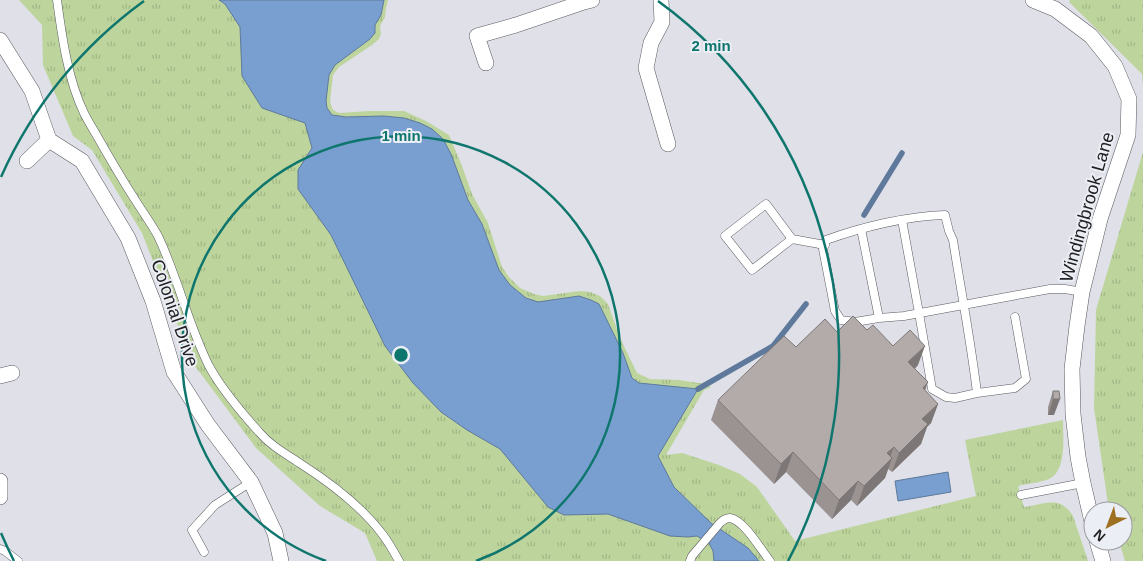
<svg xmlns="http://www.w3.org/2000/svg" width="1143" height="561" font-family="Helvetica,sans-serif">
<defs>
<pattern id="grass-tufts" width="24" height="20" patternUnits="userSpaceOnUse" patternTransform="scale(1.25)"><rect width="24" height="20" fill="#bdd59c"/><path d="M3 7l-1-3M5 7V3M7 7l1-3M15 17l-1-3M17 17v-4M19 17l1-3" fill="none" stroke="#a2b786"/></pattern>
</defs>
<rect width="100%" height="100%" fill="#dfe0e8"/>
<path fill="url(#grass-tufts)" d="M 19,0 L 388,0 L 386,8 L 385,17 L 380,26 L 381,34 L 379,39 L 372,45 L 339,67 L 333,75 L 330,102 L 333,110 L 339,113 L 370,111 L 404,111 L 426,121 L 449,135 L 462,166 L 472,194 L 488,223 L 502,267 L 509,277 L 520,288 L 534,294 L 543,296 L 580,291 L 590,292 L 600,296 L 608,304 L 620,338 L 637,373 L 650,379 L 679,380 L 698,383 L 706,383 L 711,387 L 704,390 L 666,455 L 682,453 L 719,465 L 740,474 L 757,487 L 795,541 L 976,496 L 965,440 L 1063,420 C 1063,437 1067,471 1049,479 C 1040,483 1028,483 1018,486 L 1024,507 C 1045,504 1060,495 1073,516 L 1088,561 L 377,561 L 365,533 L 320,506 L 256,448 L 192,362 L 142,233 L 92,150 L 73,136 L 43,65 L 42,25 Z
M 1070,0 L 1143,0 L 1143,85 L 1142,74 L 1069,2 Z
M 1143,152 L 1143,561 L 1125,561 L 1119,541 L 1123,541 L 1123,511 L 1110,511 L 1108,504 L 1094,408 L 1096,310 Z"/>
<path fill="#789fcf" stroke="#5e799c" d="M 219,0 L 384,0 L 381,15 L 375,25 L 375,33 L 370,39 L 335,65 L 329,75 L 326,101 L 327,108 L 332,115 L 346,117 L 384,116 L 404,118 L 420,123 L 432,129 L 443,139 L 451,154 L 468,200 L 482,224 L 499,270 L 510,285 L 526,298 L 538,302 L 579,296 L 591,300 L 599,304 L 623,353 L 632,378 L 639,383 L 698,389 L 658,456 L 674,487 L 711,523 L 748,548 L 759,561 L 714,561 L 713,551 L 709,543 L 697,536 L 688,537 L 670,536 L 608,514 L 564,515 L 548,507 L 500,449 L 467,430 L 441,412 L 413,383 L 385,346 L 331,235 L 298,189 L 298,170 L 312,148 L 305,123 L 262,108 L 242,76 L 240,27 L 225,4 Z
M 948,472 L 951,492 L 898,501 L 895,481 Z"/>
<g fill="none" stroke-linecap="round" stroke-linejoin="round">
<path stroke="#5e799c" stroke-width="5.5" d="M 864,215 L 902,153
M 698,389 L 773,346 L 806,304"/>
<g stroke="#595a60" stroke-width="9">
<path id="lane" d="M 57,0 C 62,37 68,80 84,113 C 88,121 93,129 97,136 C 109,157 121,178 134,198 C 142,211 151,223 158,236 C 178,278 188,324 209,366 C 222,390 241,412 259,432 C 271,446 286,454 301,464 C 329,482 363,508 383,535 C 389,543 394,552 399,561
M 902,220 L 919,313 L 932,389 L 946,397 L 955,398 L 977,393 C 971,342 961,291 953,240 L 949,231 L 945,215 C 907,216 862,227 826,240 L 823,249 L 835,311 L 841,320 L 855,322 L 879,318 L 904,316 L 1050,289 L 1065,289 L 1082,292
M 861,229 L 879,318
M 792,239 L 752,270 L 725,236 L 766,204 L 792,239 L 825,245
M 977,393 L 1015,388 L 1026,379 L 1015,317
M 1021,495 L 1083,483
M 0,549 L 5,551 L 18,561
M 204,552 L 192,530 L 215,505 L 251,482
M 690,561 L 692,556 L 720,523 C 723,520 726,518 730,518 C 744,520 761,550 770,561"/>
</g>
<g stroke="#595a60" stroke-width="16">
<path id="street" d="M 661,0 L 662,22 L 651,43 L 646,68 L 668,144
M 1033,0 L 1055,9 L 1091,36 L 1115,66 L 1129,99 L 1128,135 L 1100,219 L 1082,292 L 1077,326 L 1072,369 L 1073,414 L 1078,457 L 1083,483 L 1093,526
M 0,40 L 32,91 L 49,140
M 486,63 L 477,36 L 516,25 L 584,2 L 592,0
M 27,161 L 49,140 L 82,161 L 128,238 L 153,301 L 174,372 L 208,425 L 251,482 L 275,533 L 281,561
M 0,376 L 12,373
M 0,481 L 0,497
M 1097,541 L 1103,561"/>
</g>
<use href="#lane" stroke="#fff" stroke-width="8"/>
<use href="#street" stroke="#fff" stroke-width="15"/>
</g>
<path fill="#9a9392" d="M 867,330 L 893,346 L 918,365 L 915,369 L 925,391 L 938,404 L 931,423 L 927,427 L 921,444 L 892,472 L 888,469 L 885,478 L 857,506 L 851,500 L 832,519 L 786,472 L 774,484 L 711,420 L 718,400 L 796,347 L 837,332 Z
M 1053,391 L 1054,415 L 1048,415 L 1048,407 Z"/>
<path fill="#7d7877" d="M 925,346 L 918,365 L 901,382 L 908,362 Z
M 928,382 L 921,402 L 923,388 Z
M 1053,399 L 1060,399 L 1054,415 L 1048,415 Z
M 938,404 L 931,423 L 927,427 L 921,444 L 892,472 L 899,453 L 922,419 Z
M 894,447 L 888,462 L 892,458 L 885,478 L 857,506 L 864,486 L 887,453 Z
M 793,452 L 786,472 L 774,484 L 781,464 Z
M 858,481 L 851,500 L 832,519 L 839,500 Z"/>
<path fill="#b3abaa" stroke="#7d7877" d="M 853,316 L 867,330 L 873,325 L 893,346 L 910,330 L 925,346 L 908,362 L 928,382 L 923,388 L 938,404 L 922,419 L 928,424 L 899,453 L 894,447 L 887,453 L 892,458 L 864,486 L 858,481 L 839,500 L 793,452 L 781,464 L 718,400 L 784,336 L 796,347 L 825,319 L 837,332 Z
M 1053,391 L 1059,391 L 1060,399 L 1053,399 Z"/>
<g fill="none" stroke="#0f766e" stroke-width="2.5">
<path d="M326 561A219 219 0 1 1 476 561"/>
<path d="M14 561A438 438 0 0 1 1 533M1 177A438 438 0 0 1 144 1M658 1A438 438 0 0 1 788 561"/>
</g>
<g text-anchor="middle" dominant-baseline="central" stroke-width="4" stroke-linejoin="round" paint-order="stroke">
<g font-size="18" fill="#212124" stroke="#eceef5">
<text transform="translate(1087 207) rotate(-74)">Windingbrook Lane</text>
<text transform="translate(175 313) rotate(71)">Colonial Drive</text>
</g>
</g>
<circle cx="401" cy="355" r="8" fill="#0f766e" stroke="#eceef5" stroke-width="2.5"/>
<g font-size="15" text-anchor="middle" font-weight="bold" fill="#0f766e" stroke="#eceef5" stroke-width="4" stroke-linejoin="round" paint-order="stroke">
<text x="711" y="51">2 min</text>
<text x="401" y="141">1 min</text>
</g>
<g transform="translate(1108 526) rotate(222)"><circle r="24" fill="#eceef5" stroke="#9b9ca1"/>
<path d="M0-4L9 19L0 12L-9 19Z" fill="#9d7121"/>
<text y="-8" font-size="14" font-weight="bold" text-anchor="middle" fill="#212124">N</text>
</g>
</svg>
